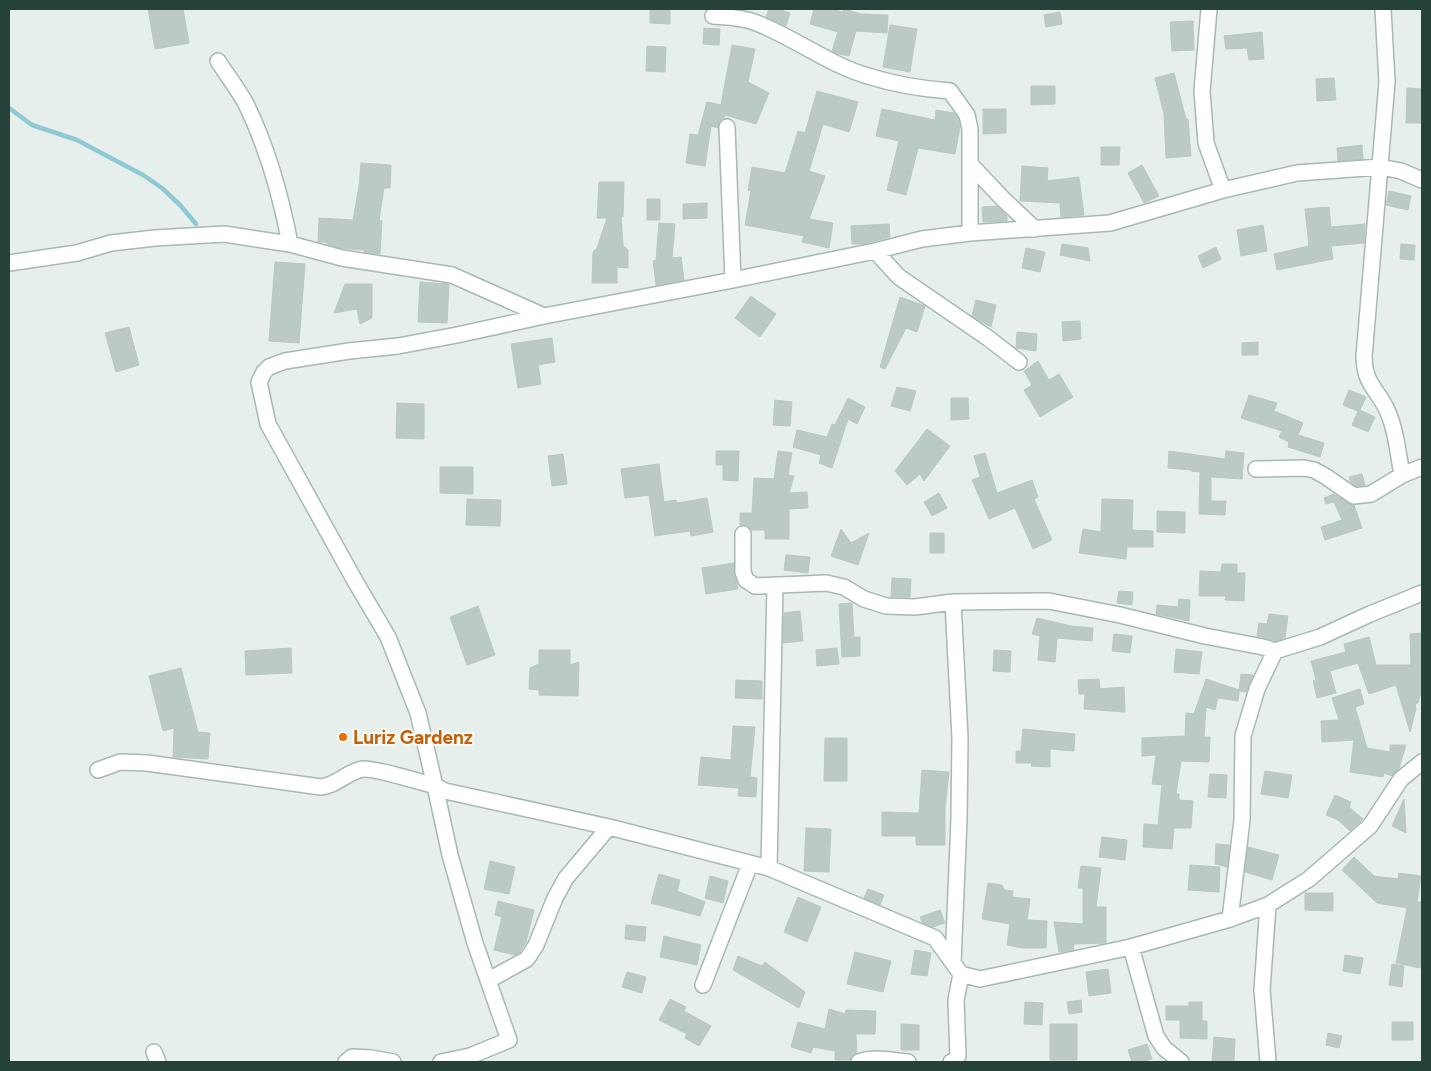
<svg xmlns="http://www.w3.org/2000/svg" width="1431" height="1071" font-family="Figtree,sans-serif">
<rect width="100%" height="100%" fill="#e6efeb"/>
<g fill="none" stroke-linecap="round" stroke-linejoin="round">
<path stroke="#8ec9d4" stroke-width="4.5" d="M 9,108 L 32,125 L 77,140 L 143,175 L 162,188 L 180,205 L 196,224"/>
</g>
<path fill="#bbcac4" stroke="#b8c9c2" d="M 148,9 L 183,9 L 189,43 L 155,49 Z
M 650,9 L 670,9 L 670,24 L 650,23 Z
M 769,9 L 778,9 L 790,13 L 786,26 L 766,17 Z
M 814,9 L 831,9 L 843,12 L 844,9 L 861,14 L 888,15 L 887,33 L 856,31 L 849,56 L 835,53 L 832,51 L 838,32 L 810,24 Z
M 1060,12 L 1062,24 L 1046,27 L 1044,15 Z
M 1193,21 L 1194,50 L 1172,51 L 1170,22 Z
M 890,25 L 917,29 L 910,72 L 883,67 Z
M 704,28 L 720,29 L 719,45 L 703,44 Z
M 1262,32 L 1264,59 L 1249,60 L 1247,48 L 1226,49 L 1224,36 Z
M 732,45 L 755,49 L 748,82 L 769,93 L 756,124 L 725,115 L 724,118 L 719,122 L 718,128 L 711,126 L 705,166 L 686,163 L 690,134 L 698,135 L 707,102 L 721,105 Z
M 647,46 L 666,47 L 665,72 L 646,71 Z
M 1174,73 L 1186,119 L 1188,119 L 1191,156 L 1166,158 L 1164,114 L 1155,78 Z
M 1334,78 L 1336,100 L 1317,101 L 1316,79 Z
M 1031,86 L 1055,86 L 1055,104 L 1031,105 Z
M 1407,88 L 1422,89 L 1422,123 L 1406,123 Z
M 817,91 L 858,102 L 849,132 L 823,124 L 809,171 L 825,176 L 809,219 L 833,223 L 829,248 L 802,242 L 804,236 L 745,225 L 751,191 L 748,190 L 752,167 L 785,173 L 798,131 L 805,133 Z
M 882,109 L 935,120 L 936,110 L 954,113 L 958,119 L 960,127 L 955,154 L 918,148 L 906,195 L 887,190 L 899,141 L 876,136 Z
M 983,109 L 1006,109 L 1006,133 L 983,134 Z
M 1362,145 L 1363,159 L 1338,161 L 1337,148 Z
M 1101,147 L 1120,147 L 1119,165 L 1101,165 Z
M 361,163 L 391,165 L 390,188 L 384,188 L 379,220 L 382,221 L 380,254 L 364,252 L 364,250 L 340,248 L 327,244 L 326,242 L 318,242 L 319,218 L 353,220 L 359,186 Z
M 1142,165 L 1159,196 L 1144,203 L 1128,173 Z
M 1022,166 L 1048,168 L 1047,181 L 1079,177 L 1084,215 L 1061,217 L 1060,203 L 1020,201 Z
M 599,182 L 624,182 L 623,217 L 621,217 L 623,245 L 628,250 L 628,268 L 617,267 L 617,283 L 592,283 L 593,252 L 597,248 L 607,218 L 597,218 Z
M 1389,191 L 1411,196 L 1408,210 L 1386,205 Z
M 647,199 L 660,199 L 660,220 L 647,220 Z
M 707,203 L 707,218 L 683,219 L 683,204 Z
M 997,206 L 1007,216 L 1007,221 L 983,222 L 982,207 Z
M 1329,207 L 1331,227 L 1365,224 L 1364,243 L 1331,246 L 1333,259 L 1277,270 L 1274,254 L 1309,246 L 1305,209 Z
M 659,223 L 675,224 L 672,258 L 681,257 L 684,280 L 656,285 L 653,261 L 656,260 Z
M 889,224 L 890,237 L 864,244 L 852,244 L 851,226 Z
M 1263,225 L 1267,251 L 1241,256 L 1237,230 Z
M 1062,244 L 1088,248 L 1090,261 L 1060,255 Z
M 1401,244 L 1415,245 L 1414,260 L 1400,259 Z
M 1216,247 L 1221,259 L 1203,268 L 1198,256 Z
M 1026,248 L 1045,252 L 1040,272 L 1022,268 Z
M 275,262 L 305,264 L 299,343 L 269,341 Z
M 420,282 L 449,284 L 447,323 L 418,322 Z
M 345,284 L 372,284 L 372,318 L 360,324 L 357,309 L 334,313 Z
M 751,296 L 776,314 L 760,337 L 735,318 Z
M 900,297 L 925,306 L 917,332 L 906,328 L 885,369 L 880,367 Z
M 976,300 L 996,305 L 991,327 L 972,316 Z
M 1080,321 L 1081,339 L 1063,341 L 1062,322 Z
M 129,327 L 139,365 L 116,372 L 105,333 Z
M 1017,332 L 1037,334 L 1036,351 L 1016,348 Z
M 552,338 L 555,362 L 538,365 L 541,384 L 518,388 L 511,344 Z
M 1258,342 L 1258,355 L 1242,355 L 1242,343 Z
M 1038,361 L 1049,380 L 1059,374 L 1073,397 L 1040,417 L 1024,390 L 1032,385 L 1024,371 Z
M 897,387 L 916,391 L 910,411 L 891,406 Z
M 1349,390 L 1366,397 L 1360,410 L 1375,417 L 1368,432 L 1352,425 L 1358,411 L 1343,405 Z
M 1249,395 L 1277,403 L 1274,411 L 1303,423 L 1298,435 L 1324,443 L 1320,457 L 1288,447 L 1289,442 L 1279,437 L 1282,431 L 1241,418 Z
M 848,398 L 865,407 L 857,424 L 848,419 L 832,468 L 819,463 L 821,455 L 793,447 L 797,430 L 827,437 L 832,424 L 835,425 Z
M 951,398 L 968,398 L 969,419 L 951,420 Z
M 775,400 L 792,402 L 790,426 L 773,425 Z
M 397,403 L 424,404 L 424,439 L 396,438 Z
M 927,429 L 950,446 L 924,481 L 920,474 L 907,485 L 895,471 Z
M 716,451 L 739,451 L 738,481 L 723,480 L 723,465 L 716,465 Z
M 778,451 L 792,453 L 788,475 L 794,476 L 789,493 L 807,492 L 808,508 L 789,509 L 789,539 L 765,539 L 765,530 L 751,530 L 747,526 L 740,525 L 740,513 L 752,513 L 754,478 L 774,479 Z
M 1169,451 L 1225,459 L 1226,451 L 1244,453 L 1242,479 L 1211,477 L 1211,501 L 1226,501 L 1225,515 L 1199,514 L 1200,472 L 1191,471 L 1191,470 L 1168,468 Z
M 985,453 L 997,493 L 1032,480 L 1038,497 L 1034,499 L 1052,540 L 1033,549 L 1015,508 L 989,519 L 972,480 L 980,477 L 974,456 Z
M 563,454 L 567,484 L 552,486 L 548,456 Z
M 659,464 L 664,502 L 676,500 L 677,503 L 707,498 L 713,532 L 691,536 L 690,531 L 655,536 L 649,495 L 625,498 L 621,469 Z
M 440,467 L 473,467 L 473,494 L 440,493 Z
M 1362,474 L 1365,485 L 1356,486 L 1351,482 L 1349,477 Z
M 939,493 L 947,508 L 932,516 L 924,502 Z
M 1334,494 L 1349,504 L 1354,505 L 1362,528 L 1325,540 L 1321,527 L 1342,520 L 1334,502 L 1326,504 L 1324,498 Z
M 467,499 L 501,500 L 500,526 L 466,525 Z
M 1102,499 L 1133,500 L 1132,530 L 1153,531 L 1153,547 L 1127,547 L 1126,559 L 1079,553 L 1083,529 L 1101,532 Z
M 1157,511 L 1185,512 L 1185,533 L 1157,532 Z
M 841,529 L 851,543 L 869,533 L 858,565 L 831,556 Z
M 930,533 L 944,533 L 944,553 L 930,553 Z
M 786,555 L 810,557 L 808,573 L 784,570 Z
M 734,563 L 734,572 L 738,589 L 706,594 L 702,568 Z
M 1222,564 L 1237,564 L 1237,573 L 1245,573 L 1244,601 L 1225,600 L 1226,596 L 1199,596 L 1200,571 L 1221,572 Z
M 892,578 L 911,579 L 910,597 L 891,597 Z
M 1119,591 L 1133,592 L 1132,605 L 1117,603 Z
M 1179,599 L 1190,600 L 1189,621 L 1156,614 L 1157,605 L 1178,607 Z
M 852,603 L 854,637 L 860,637 L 860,656 L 842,657 L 839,604 Z
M 478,606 L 495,655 L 467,665 L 450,617 Z
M 800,611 L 803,641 L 783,643 L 784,613 Z
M 1269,614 L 1288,616 L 1285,638 L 1276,641 L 1257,636 L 1259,623 L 1267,624 Z
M 1037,618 L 1071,626 L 1093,628 L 1092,641 L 1057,638 L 1055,662 L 1038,660 L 1040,636 L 1032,634 Z
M 1422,633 L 1422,689 L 1418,703 L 1415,704 L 1416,709 L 1410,732 L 1396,685 L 1369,694 L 1358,663 L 1330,671 L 1336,693 L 1317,698 L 1313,681 L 1316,680 L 1311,661 L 1346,652 L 1344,644 L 1369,637 L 1376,665 L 1411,665 L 1410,634 Z
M 1114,634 L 1132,636 L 1130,653 L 1112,651 Z
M 291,648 L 292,673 L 246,675 L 245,651 Z
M 837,648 L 839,664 L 817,666 L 816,650 Z
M 1176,649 L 1202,652 L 1199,674 L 1174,672 Z
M 539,650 L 570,650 L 570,665 L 579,662 L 578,696 L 539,695 L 539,690 L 529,689 L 530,668 L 539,664 Z
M 994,650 L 1011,651 L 1010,672 L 993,671 Z
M 181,668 L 198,732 L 210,733 L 208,759 L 173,757 L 174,728 L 163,731 L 149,676 Z
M 1241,674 L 1253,675 L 1246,692 L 1239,691 L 1238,701 L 1218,698 L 1215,710 L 1206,707 L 1204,737 L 1210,737 L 1209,762 L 1181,761 L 1176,794 L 1179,794 L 1179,800 L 1193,801 L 1191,828 L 1174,828 L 1172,849 L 1143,847 L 1144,824 L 1158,825 L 1162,785 L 1152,784 L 1156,755 L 1142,756 L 1142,738 L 1185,736 L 1186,713 L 1194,714 L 1206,679 L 1239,690 Z
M 1099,679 L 1100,689 L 1124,687 L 1125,712 L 1084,709 L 1085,694 L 1079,694 L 1078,680 Z
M 736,680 L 762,681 L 762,699 L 735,698 Z
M 1360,689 L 1364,704 L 1355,707 L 1367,748 L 1390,752 L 1390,745 L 1406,745 L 1399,768 L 1392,776 L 1384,773 L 1383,777 L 1350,772 L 1354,740 L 1322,742 L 1321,721 L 1339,720 L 1332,698 Z
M 733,726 L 755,727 L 750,777 L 757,778 L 756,797 L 738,796 L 739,788 L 698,785 L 701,757 L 731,760 Z
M 1023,729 L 1075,734 L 1074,751 L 1050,749 L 1050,767 L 1031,766 L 1032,763 L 1016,763 L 1016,751 L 1021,751 Z
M 825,738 L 847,738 L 847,781 L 824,781 Z
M 922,770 L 949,772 L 945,808 L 945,845 L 916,845 L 916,836 L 882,836 L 882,812 L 919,813 Z
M 1265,771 L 1292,775 L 1288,798 L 1261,794 Z
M 1210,774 L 1227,775 L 1226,798 L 1208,797 Z
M 1335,795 L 1351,802 L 1349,807 L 1363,819 L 1350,831 L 1338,820 L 1326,815 Z
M 1404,799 L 1406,833 L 1392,826 Z
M 806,828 L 831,829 L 829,872 L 804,871 Z
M 1102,837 L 1127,840 L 1125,860 L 1099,857 Z
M 1216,844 L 1230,845 L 1227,867 L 1215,864 Z
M 1248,847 L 1279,855 L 1272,880 L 1245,872 Z
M 1354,857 L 1374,876 L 1398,879 L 1399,873 L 1421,876 L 1417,902 L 1422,902 L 1422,957 L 1420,968 L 1396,963 L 1407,908 L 1377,903 L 1342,870 Z
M 490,861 L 515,867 L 509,894 L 484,889 Z
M 1190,865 L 1220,867 L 1219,892 L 1188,890 Z
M 1081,866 L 1101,868 L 1096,907 L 1106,907 L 1106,943 L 1074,944 L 1073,950 L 1059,952 L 1054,922 L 1083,924 L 1083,888 L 1078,888 Z
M 659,874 L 680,880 L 677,891 L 705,902 L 700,916 L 651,903 Z
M 710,876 L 728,881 L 723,903 L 705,898 Z
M 988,883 L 1002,885 L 1004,890 L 1013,891 L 1012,897 L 1030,899 L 1027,920 L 1047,921 L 1046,948 L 1022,948 L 1007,945 L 1010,924 L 982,919 Z
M 868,889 L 884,895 L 880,905 L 864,898 Z
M 1305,893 L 1333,893 L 1333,911 L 1305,910 Z
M 798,897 L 821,907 L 807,942 L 784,932 Z
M 498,901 L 534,910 L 526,942 L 520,952 L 515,955 L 494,950 L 502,917 L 495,915 Z
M 940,910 L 945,923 L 933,927 L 922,922 L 920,917 Z
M 626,925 L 646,927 L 645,941 L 625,939 Z
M 664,936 L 701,945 L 697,965 L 660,957 Z
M 915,950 L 931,953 L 927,976 L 911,974 Z
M 855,952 L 891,961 L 883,992 L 847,984 Z
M 1345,955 L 1363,958 L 1360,974 L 1343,971 Z
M 738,956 L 762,966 L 765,962 L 805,992 L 799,1008 L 733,970 Z
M 1392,964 L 1404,966 L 1402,987 L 1389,985 Z
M 1108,969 L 1111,993 L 1089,996 L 1086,972 Z
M 627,972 L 646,977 L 642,993 L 622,987 Z
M 670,999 L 686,1007 L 684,1011 L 711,1026 L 699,1046 L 685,1038 L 687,1034 L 659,1020 Z
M 1081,1000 L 1082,1012 L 1069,1014 L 1067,1002 Z
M 1025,1002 L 1043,1003 L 1042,1025 L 1024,1024 Z
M 1189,1002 L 1202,1002 L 1202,1021 L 1207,1021 L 1207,1039 L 1180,1038 L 1180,1020 L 1166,1020 L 1166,1006 L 1189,1006 Z
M 829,1009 L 845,1014 L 846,1010 L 876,1011 L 875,1034 L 856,1034 L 857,1053 L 853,1055 L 850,1060 L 835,1060 L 835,1051 L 813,1047 L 811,1053 L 791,1047 L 798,1022 L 825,1029 Z
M 1392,1022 L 1413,1022 L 1413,1040 L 1392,1040 Z
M 901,1024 L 919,1025 L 919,1050 L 901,1050 Z
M 1050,1024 L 1077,1024 L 1077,1060 L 1050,1060 Z
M 1328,1033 L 1342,1036 L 1339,1048 L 1326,1045 Z
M 1214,1037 L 1235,1039 L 1234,1062 L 1212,1062 Z
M 1147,1044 L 1152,1059 L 1140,1062 L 1132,1062 L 1128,1050 Z"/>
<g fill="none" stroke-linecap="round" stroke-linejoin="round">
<g stroke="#a8b8b2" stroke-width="18">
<path id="minor" d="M 1209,9 L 1202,91 L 1206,143 L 1223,190
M 1383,9 L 1387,82 L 1364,357 C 1365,385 1376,387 1387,410 C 1396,430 1398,453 1402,475
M 713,16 C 727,17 741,17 754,22 C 792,36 829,65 868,76 C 893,84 924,89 950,91 L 967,115 L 970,129 L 970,233
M 218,61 C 227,75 238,89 246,104 C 267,147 281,196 290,244
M 727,127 L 733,280
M 970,164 L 1003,199 L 1035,229
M 1422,180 L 1401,171 L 1380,167 L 1297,173 L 1223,190 L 1110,223 L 970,233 L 922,239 L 875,251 L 733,280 L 544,316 L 457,335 L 398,346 L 349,351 L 285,361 L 269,367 L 264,372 L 259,382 L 268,424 L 355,581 L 388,637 L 418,713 L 435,786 L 445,791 L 609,827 L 769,868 L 935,938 L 961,974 L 980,979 L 1131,947 L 1230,919 L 1268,905 L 1309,879 L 1370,826 L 1401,779 L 1422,762
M 875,251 L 899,277 L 988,338 L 1019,362
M 9,263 L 77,253 L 111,243 L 155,238 L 224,234 L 290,244 L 342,258 L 452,275 L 544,316
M 1256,469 L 1304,468 L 1314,470 L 1325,476 L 1354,496 L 1371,494 L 1402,475 L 1422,467
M 743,534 L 743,572 L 746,580 L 755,586 L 826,583 L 844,587 L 864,599 L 886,606 L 915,607 L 953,602 L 1049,601 L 1120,615 L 1205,636 L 1263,647 L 1275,651
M 98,770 L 120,762 L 147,763 L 321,787 C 336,786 348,771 363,769 C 376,768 420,782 435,786 L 450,855 L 475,943 L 509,1040 L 470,1056 L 441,1062
M 769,868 L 775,585
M 1268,905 L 1262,990 L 1268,1062
M 1230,919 L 1242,820 L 1243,736 L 1257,689 L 1275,651 L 1320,637 L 1370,614 L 1422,593
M 1131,947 L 1156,1036 L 1164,1048 L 1181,1062
M 953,963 L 959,819 L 960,738 L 953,602
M 489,980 L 527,959 L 536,945 L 555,898 L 566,878 L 609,827
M 703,985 L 750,864
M 154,1052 L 158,1062
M 346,1062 L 352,1057 L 371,1058 L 393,1062
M 859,1062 C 874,1056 893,1061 908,1062
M 951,1062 L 954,1061 L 958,1056 L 956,1000 L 961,974"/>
</g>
<use href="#minor" stroke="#fff" stroke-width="15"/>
</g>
<circle fill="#e8710a" stroke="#f7fbf9" stroke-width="2" cx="343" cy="737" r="5"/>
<g text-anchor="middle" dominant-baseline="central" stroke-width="4" stroke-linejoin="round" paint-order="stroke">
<g font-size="19" font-weight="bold" fill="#c56008" stroke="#f7fbf9" text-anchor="start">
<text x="353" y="737">Luriz Gardenz</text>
</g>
</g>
<rect width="1431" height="1071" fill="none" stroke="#24423a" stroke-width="20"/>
</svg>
